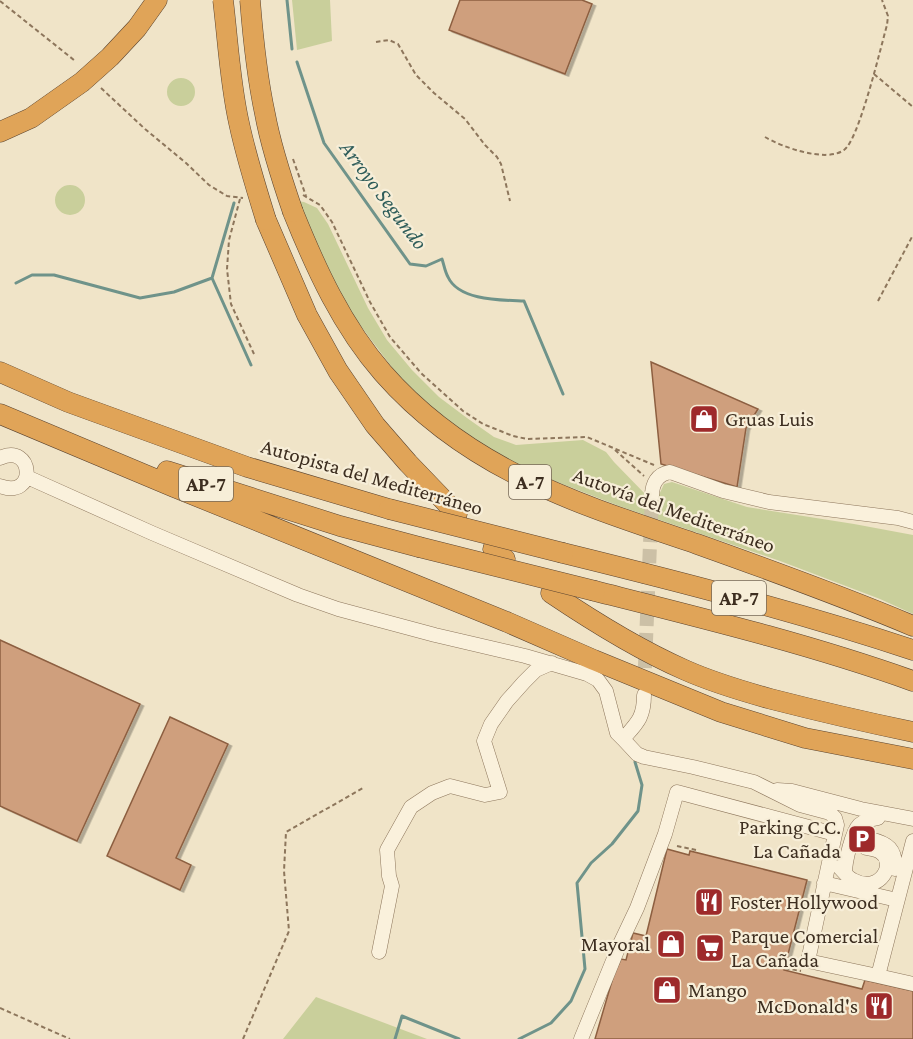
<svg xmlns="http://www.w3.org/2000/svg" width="913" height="1039" font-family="'Crimson Pro',serif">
<defs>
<filter id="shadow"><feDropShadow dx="3.5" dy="2" stdDeviation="0" flood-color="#0004"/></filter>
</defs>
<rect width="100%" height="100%" fill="#f0e4c8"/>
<path fill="#c9cf9b" d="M 292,0 L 330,0 L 332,41 L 297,50 Z
M167 92a14 14 0 1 1 28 0a14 14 0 1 1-28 0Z
M55 200a15 15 0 1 1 30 0a15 15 0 1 1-30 0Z
M 296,201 L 304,202 L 317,208 L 328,224 L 368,308 L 387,340 L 412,370 L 439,397 L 467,418 L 494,437 L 516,445 L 583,440 L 606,452 L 614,462 L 648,497 L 658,497 L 664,484 L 672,482 L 747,507 L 854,524 L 913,535 L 913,614 L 880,599 L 780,561 L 619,506 L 557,482 L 503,458 L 466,435 L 427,405 L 397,374 L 369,337 L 347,307 L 327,270 Z
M 316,997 L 427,1039 L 283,1039 Z"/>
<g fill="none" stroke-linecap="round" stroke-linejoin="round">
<path stroke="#6f938a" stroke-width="3" d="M 287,0 L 292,49
M 297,62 L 324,143 L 410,264 L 426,266 L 442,259 C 444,265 445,272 448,277 C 459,301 502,300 524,301 L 563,394
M 212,278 L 251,365
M 16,283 L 32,275 L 54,275 L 140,298 L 174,292 L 212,278 L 234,203
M 395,1039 L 402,1016 L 459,1039
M 519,1039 L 551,1023 L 571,1001 L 585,969 L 577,883 L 591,863 L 612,844 L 638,811 L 642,785 L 635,762"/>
</g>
<path fill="#cf9f7d" stroke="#8d5f41" stroke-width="1.5" filter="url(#shadow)" d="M 460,0 L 582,0 L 592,4 L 565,74 L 449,30 Z
M 651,362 L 758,409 L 746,428 L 737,487 L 661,464 Z
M 0,640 L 140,704 L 77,841 L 0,806 Z
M 170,717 L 228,744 L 176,858 L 191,865 L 180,890 L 107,856 Z
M 667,849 L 689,855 L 690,851 L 807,880 L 784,970 L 862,989 L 865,980 L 913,991 L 913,1039 L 595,1039 L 614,974 L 621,959 L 626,960 L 633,933 L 646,936 Z"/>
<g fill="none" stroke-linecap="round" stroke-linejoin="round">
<path stroke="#ccc0a6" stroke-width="14" stroke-dasharray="14 7" stroke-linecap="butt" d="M 644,689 L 652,496"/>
<g stroke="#8d765c" stroke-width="15">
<path id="minor" d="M 0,458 C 33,442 38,500 0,486
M 27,477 L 152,533 L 298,595 L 338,609 L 435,635 L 525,656 L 587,674 L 598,680 L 606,691 L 617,733 L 623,739
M 652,496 C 652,484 657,474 670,472 L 723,491 L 769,502 L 898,518 L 913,522
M 644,695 C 644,718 637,723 623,739 L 637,754 L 644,757 L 693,767 L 754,782 L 800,805 L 830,813 L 835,818 L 837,825 L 808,961 L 878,976
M 777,790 L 792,791 L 861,809 L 913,819
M 870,839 C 888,843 896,849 895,869
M 913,841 L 878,976 L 913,984
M 839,867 C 843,871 847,877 853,880 C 881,895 897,862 880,852 C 876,849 871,849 866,848
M 845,873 C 845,862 852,832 859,825 C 865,820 871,819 878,818
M 824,883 L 897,900
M 379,952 L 392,886 L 389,876 L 387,850 L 411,807 L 432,793 L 450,786 L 485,795 L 500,792 L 484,741 L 491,724 L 507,701 L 524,682 L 536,670 L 552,663
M 581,1039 L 619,946 L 637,908 L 665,834 L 677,792 L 835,834"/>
</g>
<g stroke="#5b4430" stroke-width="21">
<path id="highway" d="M 0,132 L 31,118 L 82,82 L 110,57 L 137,28 L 157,0
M 293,212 C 316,269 342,326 383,373 C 469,471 579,504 697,544 C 770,570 842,596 913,626
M 266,220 L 307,315 L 338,371 L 375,425 L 408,463 L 457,514
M 0,372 L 68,402 L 247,467 L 389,509
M 0,414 L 174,487 L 507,622 L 594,660 L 721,712 L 805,738 L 913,759
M 167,471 L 340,526 L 419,547
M 493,549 L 505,559
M 563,553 C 681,582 798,612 913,650
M 595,591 C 702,618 809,644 913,681
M 551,593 C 594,622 637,649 685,670 C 712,682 742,691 771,699 C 818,711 865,722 913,732"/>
</g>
<path stroke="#8d765c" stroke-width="2" stroke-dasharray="4.5 3" stroke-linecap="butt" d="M 0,1 L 74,60
M 376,42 L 389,40 L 398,44 L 416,75 L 434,93 L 465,119 L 485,145 L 497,157 L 501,164 L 510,201
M 874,74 L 913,107
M 101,88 L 145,129 L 186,163 L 209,185 L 227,196 L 243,198
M 765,137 C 782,147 826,163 844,150 C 859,140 881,46 887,25 L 888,16 L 882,0
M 293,159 L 306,196
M 303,195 L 320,205 L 332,222 L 370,302 L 390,337 L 421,373 L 463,411 L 483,424 L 513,436 L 527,439 L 587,437 L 654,465
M 240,199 L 229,240 L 227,269 L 231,304 L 254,354
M 878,301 L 913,235
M 615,450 L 644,476
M 677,846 L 696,850
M 785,968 L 801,971
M 0,1008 L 70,1039
M 243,1039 L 289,931 L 284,871 L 286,832 L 363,788"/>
<use href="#minor" stroke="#faf1dc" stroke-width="14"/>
<use href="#highway" stroke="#e0a458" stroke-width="20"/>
<g stroke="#5b4430" stroke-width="21" stroke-linecap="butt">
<path id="highway-bridge" d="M 223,0 C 228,41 230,83 239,123 C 246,156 256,188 266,220
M 250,0 C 253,38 257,77 265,114 C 271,147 282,180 293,212
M 389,509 L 563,553
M 419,547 L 595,591"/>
</g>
<use href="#highway-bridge" stroke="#e0a458" stroke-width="20"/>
</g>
<defs>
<g id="shop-square" transform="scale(1.5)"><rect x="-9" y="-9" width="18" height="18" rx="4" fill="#9e2a2b" stroke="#f7eed8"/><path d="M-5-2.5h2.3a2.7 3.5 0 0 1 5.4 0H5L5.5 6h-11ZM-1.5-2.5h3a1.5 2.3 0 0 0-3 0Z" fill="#fff"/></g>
<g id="parking-square" transform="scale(1.5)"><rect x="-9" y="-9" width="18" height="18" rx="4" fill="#9e2a2b" stroke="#f7eed8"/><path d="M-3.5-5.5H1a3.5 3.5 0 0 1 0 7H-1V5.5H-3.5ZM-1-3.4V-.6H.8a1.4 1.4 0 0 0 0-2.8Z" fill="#fff"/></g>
<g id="restaurant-square" transform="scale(1.5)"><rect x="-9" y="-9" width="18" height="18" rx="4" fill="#9e2a2b" stroke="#f7eed8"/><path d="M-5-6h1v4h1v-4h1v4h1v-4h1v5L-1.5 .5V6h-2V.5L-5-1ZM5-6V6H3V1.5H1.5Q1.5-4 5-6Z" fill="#fff"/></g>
<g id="supermarket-square" transform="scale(1.5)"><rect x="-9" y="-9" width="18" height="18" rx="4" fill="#9e2a2b" stroke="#f7eed8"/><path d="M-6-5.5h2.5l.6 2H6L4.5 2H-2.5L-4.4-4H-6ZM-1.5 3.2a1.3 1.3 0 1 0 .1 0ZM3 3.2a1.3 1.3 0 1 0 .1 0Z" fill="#fff"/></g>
</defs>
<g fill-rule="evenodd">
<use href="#shop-square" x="704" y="419"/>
<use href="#parking-square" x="862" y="839"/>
<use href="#restaurant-square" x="709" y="902"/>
<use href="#shop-square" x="671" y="944"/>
<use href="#supermarket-square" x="710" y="948"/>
<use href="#shop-square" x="667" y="990"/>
<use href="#restaurant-square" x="879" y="1006"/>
</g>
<g text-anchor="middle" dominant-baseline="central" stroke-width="4.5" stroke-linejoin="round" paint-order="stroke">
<g fill="#f7eed8" stroke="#756857" stroke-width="1.5">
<rect x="509" y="465" width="42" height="34" rx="4.5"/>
<rect x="179" y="467" width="54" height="34" rx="4.5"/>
<rect x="712" y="581" width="54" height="34" rx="4.5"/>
</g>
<g font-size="20" font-weight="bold" fill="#3d2e20">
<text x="530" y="482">A-7</text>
<text x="206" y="484">AP-7</text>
<text x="739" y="598">AP-7</text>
</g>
<g font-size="21" fill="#3d2e20" stroke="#f7eed8" text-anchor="start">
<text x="725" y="419">Gruas Luis</text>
<text x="841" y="827" text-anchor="end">Parking C.C.<tspan x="841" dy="24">La Cañada</tspan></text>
<text x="730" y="902">Foster Hollywood</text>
<text x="731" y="936">Parque Comercial<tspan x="731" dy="24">La Cañada</tspan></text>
<text x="650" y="944" text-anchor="end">Mayoral</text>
<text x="688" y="990">Mango</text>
<text x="858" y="1006" text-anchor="end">McDonald's</text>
</g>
<g font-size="21" fill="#3d2e20" stroke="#f7eed8">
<text transform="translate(372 477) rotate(16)">Autopista del Mediterráneo</text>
<text transform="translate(674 510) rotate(20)">Autovía del Mediterráneo</text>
</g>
<g font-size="22" font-style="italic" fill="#2f5d5a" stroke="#f7eed8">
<text transform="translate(384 195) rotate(53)">Arroyo Segundo</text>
</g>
</g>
</svg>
